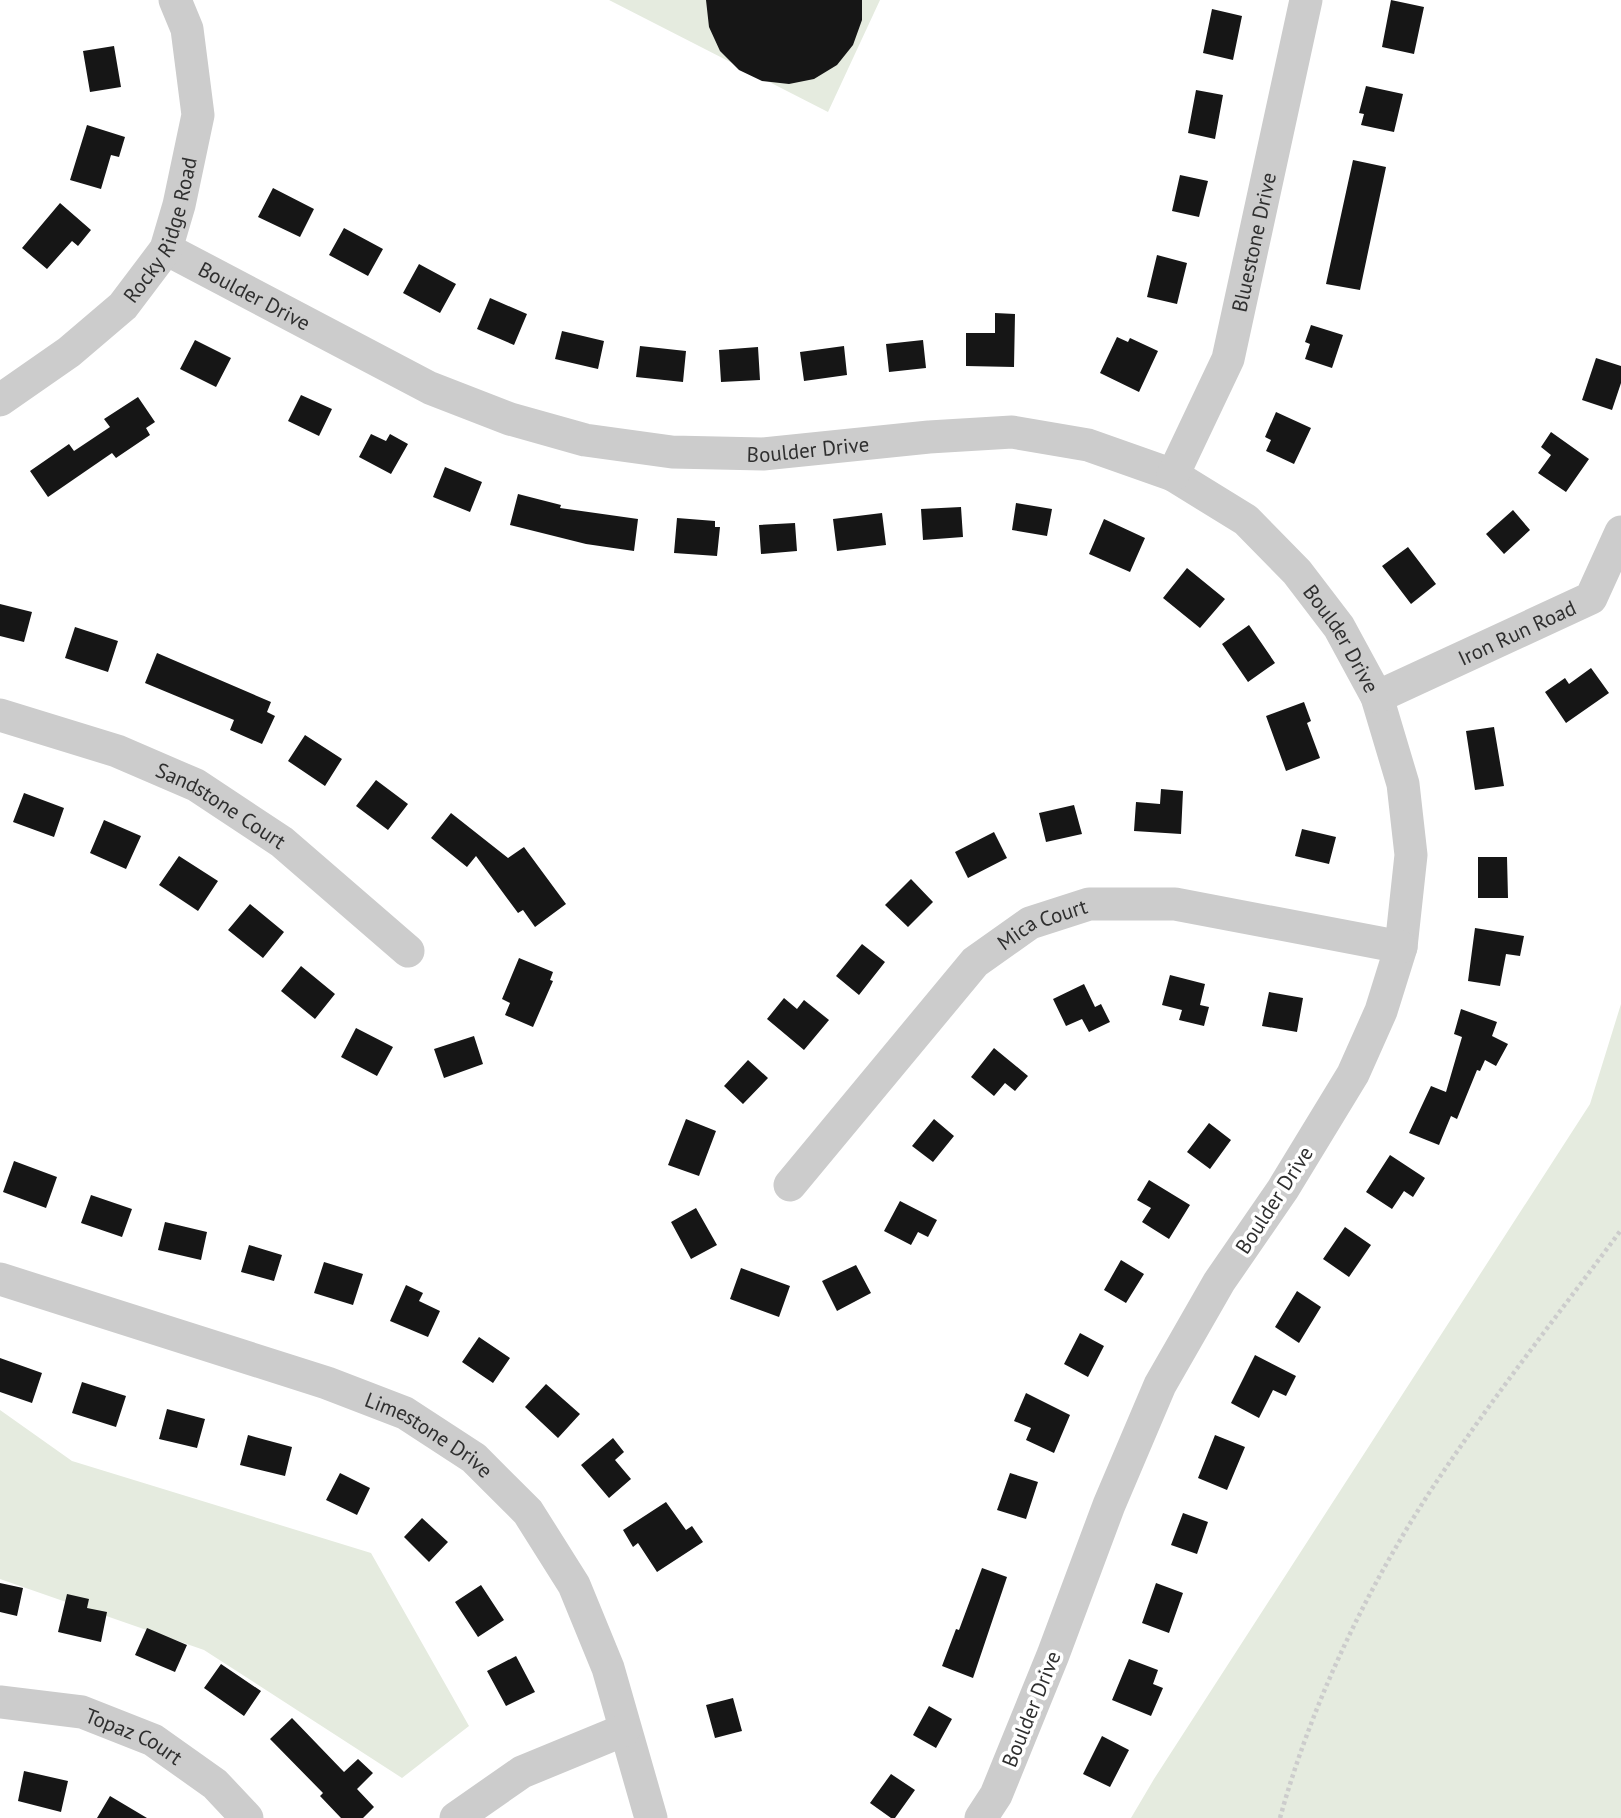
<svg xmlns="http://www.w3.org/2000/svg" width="1621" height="1818" font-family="'PT Sans',sans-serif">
<rect width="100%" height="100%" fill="#fff"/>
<path fill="#e5ebdf" d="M 609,0 L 880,0 L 828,112 Z
M 1621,1004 L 1621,1818 L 1131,1818 L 1154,1779 L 1590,1104 Z
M 0,1410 L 72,1461 L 371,1553 L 469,1726 L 402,1778 L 204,1650 L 0,1579 Z"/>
<path fill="#161616" d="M 706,0 L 862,0 L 862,20 L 853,45 L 837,65 L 814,79 L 789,84 L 762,81 L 739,70 L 720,51 L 709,27 Z
M 1391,0 L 1424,7 L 1414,54 L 1382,47 Z
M 1212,9 L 1242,16 L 1233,60 L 1203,53 Z
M 114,46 L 121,87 L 90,92 L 83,51 Z
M 1366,86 L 1403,94 L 1394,132 L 1361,125 L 1364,114 L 1359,113 Z
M 1196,90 L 1223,95 L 1215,139 L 1188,133 Z
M 87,125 L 125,137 L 119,157 L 111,155 L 101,189 L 70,180 Z
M 1353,160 L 1386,167 L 1360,290 L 1326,284 Z
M 1180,175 L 1208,181 L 1199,217 L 1172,211 Z
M 273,188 L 314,209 L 300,237 L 258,217 Z
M 60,203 L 91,230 L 78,246 L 72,241 L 47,269 L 22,248 Z
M 344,228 L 383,249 L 368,276 L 329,255 Z
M 1157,255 L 1187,263 L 1177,304 L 1147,297 Z
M 419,264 L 456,284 L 440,313 L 403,293 Z
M 490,298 L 527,314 L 514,345 L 477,329 Z
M 995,313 L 1015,314 L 1014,367 L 966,366 L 966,333 L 995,333 Z
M 1311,325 L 1343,335 L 1332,368 L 1305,359 L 1310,344 L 1305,342 Z
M 562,331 L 604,341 L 598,369 L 555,359 Z
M 1117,337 L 1128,342 L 1130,338 L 1158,351 L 1139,392 L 1100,373 Z
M 195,340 L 231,358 L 216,387 L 180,369 Z
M 923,340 L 926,368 L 889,372 L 886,344 Z
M 640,346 L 686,351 L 683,382 L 636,377 Z
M 844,346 L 847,375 L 804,381 L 800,352 Z
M 758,347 L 760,380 L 721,382 L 719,350 Z
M 1596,358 L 1621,366 L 1621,383 L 1612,410 L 1582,400 Z
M 301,395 L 332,409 L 319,436 L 288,421 Z
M 138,397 L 155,422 L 146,428 L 150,435 L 116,458 L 112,453 L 48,497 L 30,471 L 69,444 L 74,451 L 110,427 L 104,419 Z
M 1276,412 L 1311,428 L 1294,464 L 1266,451 L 1271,440 L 1265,437 Z
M 1551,432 L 1589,459 L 1566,492 L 1538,473 L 1551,455 L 1541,447 Z
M 371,434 L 386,441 L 390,434 L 408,444 L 391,474 L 359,457 Z
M 445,467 L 482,482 L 470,512 L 433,497 Z
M 518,494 L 561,505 L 560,508 L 638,519 L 634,551 L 586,544 L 510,525 Z
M 1016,503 L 1052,509 L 1047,536 L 1012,530 Z
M 961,507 L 963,537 L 923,540 L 921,509 Z
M 1513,510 L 1530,530 L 1504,554 L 1486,534 Z
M 882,513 L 886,545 L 837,551 L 833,519 Z
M 677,518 L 715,521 L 715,527 L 720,527 L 717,556 L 674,553 Z
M 1104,519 L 1145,538 L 1130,572 L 1089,554 Z
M 795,523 L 797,551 L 761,554 L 759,525 Z
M 1408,547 L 1436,584 L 1411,604 L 1382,566 Z
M 1187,568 L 1225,599 L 1200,628 L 1163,598 Z
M 0,604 L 32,612 L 24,642 L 0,636 Z
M 1249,625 L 1275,663 L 1248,682 L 1222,644 Z
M 75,627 L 118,641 L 108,672 L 65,658 Z
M 157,653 L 271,702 L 267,712 L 275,716 L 262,744 L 230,730 L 234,720 L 145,683 Z
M 1591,668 L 1609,693 L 1566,723 L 1545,692 L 1565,678 L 1569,684 Z
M 1304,702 L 1311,721 L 1307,723 L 1320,758 L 1286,771 L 1266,716 Z
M 1494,727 L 1504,786 L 1475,790 L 1466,731 Z
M 305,735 L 342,759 L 325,786 L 288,761 Z
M 376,780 L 408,804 L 388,830 L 356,806 Z
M 1161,789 L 1183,791 L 1181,834 L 1134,831 L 1136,802 L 1160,804 Z
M 24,793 L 64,808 L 54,837 L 13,822 Z
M 1074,805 L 1082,834 L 1046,842 L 1039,813 Z
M 451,813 L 508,858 L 524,847 L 566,904 L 535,927 L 523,910 L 518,913 L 476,856 L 467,867 L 431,838 Z
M 104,820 L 141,836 L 126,869 L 90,853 Z
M 1302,829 L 1336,837 L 1329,864 L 1295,856 Z
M 994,832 L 1007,858 L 968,878 L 955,852 Z
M 179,856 L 218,881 L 198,911 L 159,885 Z
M 1478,857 L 1507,857 L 1508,898 L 1478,898 Z
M 911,879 L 933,902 L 908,927 L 885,905 Z
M 250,904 L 284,932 L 263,958 L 228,930 Z
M 1475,928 L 1524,936 L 1520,956 L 1506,954 L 1500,986 L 1468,981 Z
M 862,944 L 885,962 L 859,995 L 836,976 Z
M 519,958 L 553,972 L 550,980 L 553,981 L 533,1027 L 505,1015 L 510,1003 L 502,999 Z
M 301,966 L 335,994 L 315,1019 L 281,991 Z
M 1170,975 L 1205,984 L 1200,1005 L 1209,1007 L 1204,1026 L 1179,1020 L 1182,1010 L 1162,1005 Z
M 1084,984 L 1095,1007 L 1101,1004 L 1110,1022 L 1089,1032 L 1082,1019 L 1066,1026 L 1053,999 Z
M 1269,992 L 1303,998 L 1297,1032 L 1262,1026 Z
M 784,998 L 797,1009 L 804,1000 L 829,1020 L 804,1050 L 767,1019 Z
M 1461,1009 L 1497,1022 L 1492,1036 L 1508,1044 L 1496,1066 L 1485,1060 L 1480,1071 L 1477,1070 L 1457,1119 L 1451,1116 L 1439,1145 L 1409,1133 L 1431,1086 L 1446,1092 L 1462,1037 L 1454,1034 Z
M 356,1028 L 393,1047 L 377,1076 L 341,1057 Z
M 474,1036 L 483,1064 L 444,1078 L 434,1049 Z
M 994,1048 L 1028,1076 L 1015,1091 L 1005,1083 L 994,1096 L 971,1077 Z
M 748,1060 L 768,1078 L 743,1104 L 724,1086 Z
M 686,1119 L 716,1131 L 699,1176 L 668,1165 Z
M 934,1119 L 954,1136 L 933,1162 L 912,1146 Z
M 1209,1123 L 1231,1140 L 1210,1169 L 1187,1152 Z
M 1390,1155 L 1425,1178 L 1413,1197 L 1404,1191 L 1392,1209 L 1366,1192 Z
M 14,1161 L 57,1177 L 46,1208 L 3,1192 Z
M 1149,1180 L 1190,1205 L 1169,1239 L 1142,1222 L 1151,1208 L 1137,1200 Z
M 91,1195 L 132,1209 L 122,1237 L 81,1223 Z
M 900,1201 L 937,1220 L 928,1237 L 918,1232 L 911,1245 L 884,1231 Z
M 696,1208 L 717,1245 L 691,1259 L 671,1222 Z
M 165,1222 L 207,1232 L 201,1260 L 158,1250 Z
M 1345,1227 L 1371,1245 L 1349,1277 L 1323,1259 Z
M 249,1245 L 282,1255 L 274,1281 L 241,1272 Z
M 1121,1260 L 1144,1274 L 1126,1303 L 1104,1290 Z
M 324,1262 L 363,1274 L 353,1305 L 314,1293 Z
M 856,1265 L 871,1293 L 837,1311 L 822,1281 Z
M 741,1268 L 790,1286 L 779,1317 L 730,1299 Z
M 406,1285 L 423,1293 L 419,1301 L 440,1311 L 428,1337 L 390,1321 Z
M 1297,1291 L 1321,1307 L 1299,1343 L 1275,1327 Z
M 1080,1333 L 1104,1346 L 1088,1377 L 1064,1364 Z
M 479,1337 L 510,1358 L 493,1383 L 462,1362 Z
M 1255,1355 L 1296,1376 L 1286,1396 L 1273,1390 L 1259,1418 L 1231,1403 Z
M 0,1358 L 42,1373 L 32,1403 L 0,1392 Z
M 82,1382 L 126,1396 L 116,1427 L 72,1413 Z
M 546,1384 L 580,1414 L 558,1438 L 525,1407 Z
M 1026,1393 L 1070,1415 L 1054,1453 L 1026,1440 L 1031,1428 L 1014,1421 Z
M 167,1409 L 205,1419 L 197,1448 L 159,1439 Z
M 248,1435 L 292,1447 L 285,1476 L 240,1465 Z
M 1215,1435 L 1245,1447 L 1227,1490 L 1198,1478 Z
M 613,1438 L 624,1452 L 615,1460 L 631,1479 L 609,1498 L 581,1465 Z
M 340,1473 L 370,1488 L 357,1515 L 326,1500 Z
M 1010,1473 L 1038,1482 L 1026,1519 L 997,1510 Z
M 666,1502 L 686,1530 L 692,1526 L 703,1542 L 657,1572 L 638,1543 L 633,1547 L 623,1530 Z
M 1183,1513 L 1208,1522 L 1197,1554 L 1171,1545 Z
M 422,1518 L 448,1542 L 429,1562 L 404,1537 Z
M 982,1568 L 1007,1577 L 973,1678 L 942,1666 L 956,1629 L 959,1630 Z
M 0,1583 L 23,1588 L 17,1616 L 0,1612 Z
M 1156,1583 L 1183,1593 L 1169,1633 L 1142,1623 Z
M 481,1585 L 504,1620 L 478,1637 L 455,1602 Z
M 67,1594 L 89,1599 L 87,1608 L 107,1612 L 101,1642 L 58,1632 Z
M 147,1628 L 187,1645 L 175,1672 L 135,1655 Z
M 516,1656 L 535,1692 L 506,1706 L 487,1671 Z
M 1129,1659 L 1158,1670 L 1153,1684 L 1163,1688 L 1151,1716 L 1112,1700 Z
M 221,1664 L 261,1691 L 244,1716 L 204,1688 Z
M 733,1698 L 742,1731 L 715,1738 L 706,1705 Z
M 929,1706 L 952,1719 L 936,1748 L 913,1735 Z
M 292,1718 L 344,1772 L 358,1759 L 373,1773 L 357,1789 L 374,1807 L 363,1818 L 341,1818 L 320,1796 L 323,1793 L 270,1739 Z
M 1102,1736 L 1129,1750 L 1110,1787 L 1083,1774 Z
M 24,1771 L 68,1781 L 61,1812 L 18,1801 Z
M 891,1774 L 915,1790 L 895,1818 L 891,1818 L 870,1803 Z
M 110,1796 L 147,1818 L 97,1818 Z"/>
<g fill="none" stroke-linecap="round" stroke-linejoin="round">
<path stroke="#ccc" stroke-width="4.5" stroke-dasharray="3.5 3.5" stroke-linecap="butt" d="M 1280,1818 C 1312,1702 1367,1588 1433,1487 C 1492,1398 1558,1315 1621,1230"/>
<g stroke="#ccc" stroke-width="33">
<path id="s1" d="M 166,249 L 430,388 L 510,419 L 585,440 L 672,452 L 763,454 L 929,437 L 1012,432 L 1088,445 L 1173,475 L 1246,520 L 1297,572 L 1339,627 L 1377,697 L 1403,784 L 1411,855 L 1401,947 L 1381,1011 L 1353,1074 L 1283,1189 L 1219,1282 L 1160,1385 L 1109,1505 L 1053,1655 L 996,1795 L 981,1818"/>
<path id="s2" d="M 0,400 L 69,352 L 123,306 L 166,249 L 179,205 L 198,115 L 187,29 L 175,0"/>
<path id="s3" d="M 1173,475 L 1228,359 L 1306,0"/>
<path id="s4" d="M 1377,697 L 1591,598 L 1621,532"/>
<path id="s5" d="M 0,715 L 117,751 L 196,785 L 282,842 L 408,951"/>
<path id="s6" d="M 790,1185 L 975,962 L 1030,923 L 1089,904 L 1175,904 L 1401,947"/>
<path id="s7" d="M 0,1279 L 327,1383 L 405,1413 L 474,1458 L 528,1512 L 574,1585 L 608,1668 L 651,1818"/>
<path id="s8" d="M 0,1702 L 82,1712 L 153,1740 L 215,1784 L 247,1818"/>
<path d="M 456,1818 L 522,1772 L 624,1730"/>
</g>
</g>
<g text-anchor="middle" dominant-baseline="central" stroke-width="7" stroke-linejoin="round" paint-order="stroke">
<g font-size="21" fill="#2f2f2f" stroke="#fff">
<text stroke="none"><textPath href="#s2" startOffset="242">Rocky Ridge Road</textPath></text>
<text stroke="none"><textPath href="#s3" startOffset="248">Bluestone Drive</textPath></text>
<text stroke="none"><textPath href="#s1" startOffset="100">Boulder Drive</textPath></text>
<text stroke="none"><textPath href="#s1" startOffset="686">Boulder Drive</textPath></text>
<text stroke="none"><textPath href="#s4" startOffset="154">Iron Run Road</textPath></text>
<text stroke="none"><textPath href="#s1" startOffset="1297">Boulder Drive</textPath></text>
<text stroke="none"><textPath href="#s5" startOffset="240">Sandstone Court</textPath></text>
<text stroke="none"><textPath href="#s6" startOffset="368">Mica Court</textPath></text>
<text transform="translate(1274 1200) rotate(-57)">Boulder Drive</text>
<text stroke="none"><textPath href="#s7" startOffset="458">Limestone Drive</textPath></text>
<text transform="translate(1031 1709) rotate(-68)">Boulder Drive</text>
<text stroke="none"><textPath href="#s8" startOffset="140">Topaz Court</textPath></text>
</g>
</g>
</svg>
